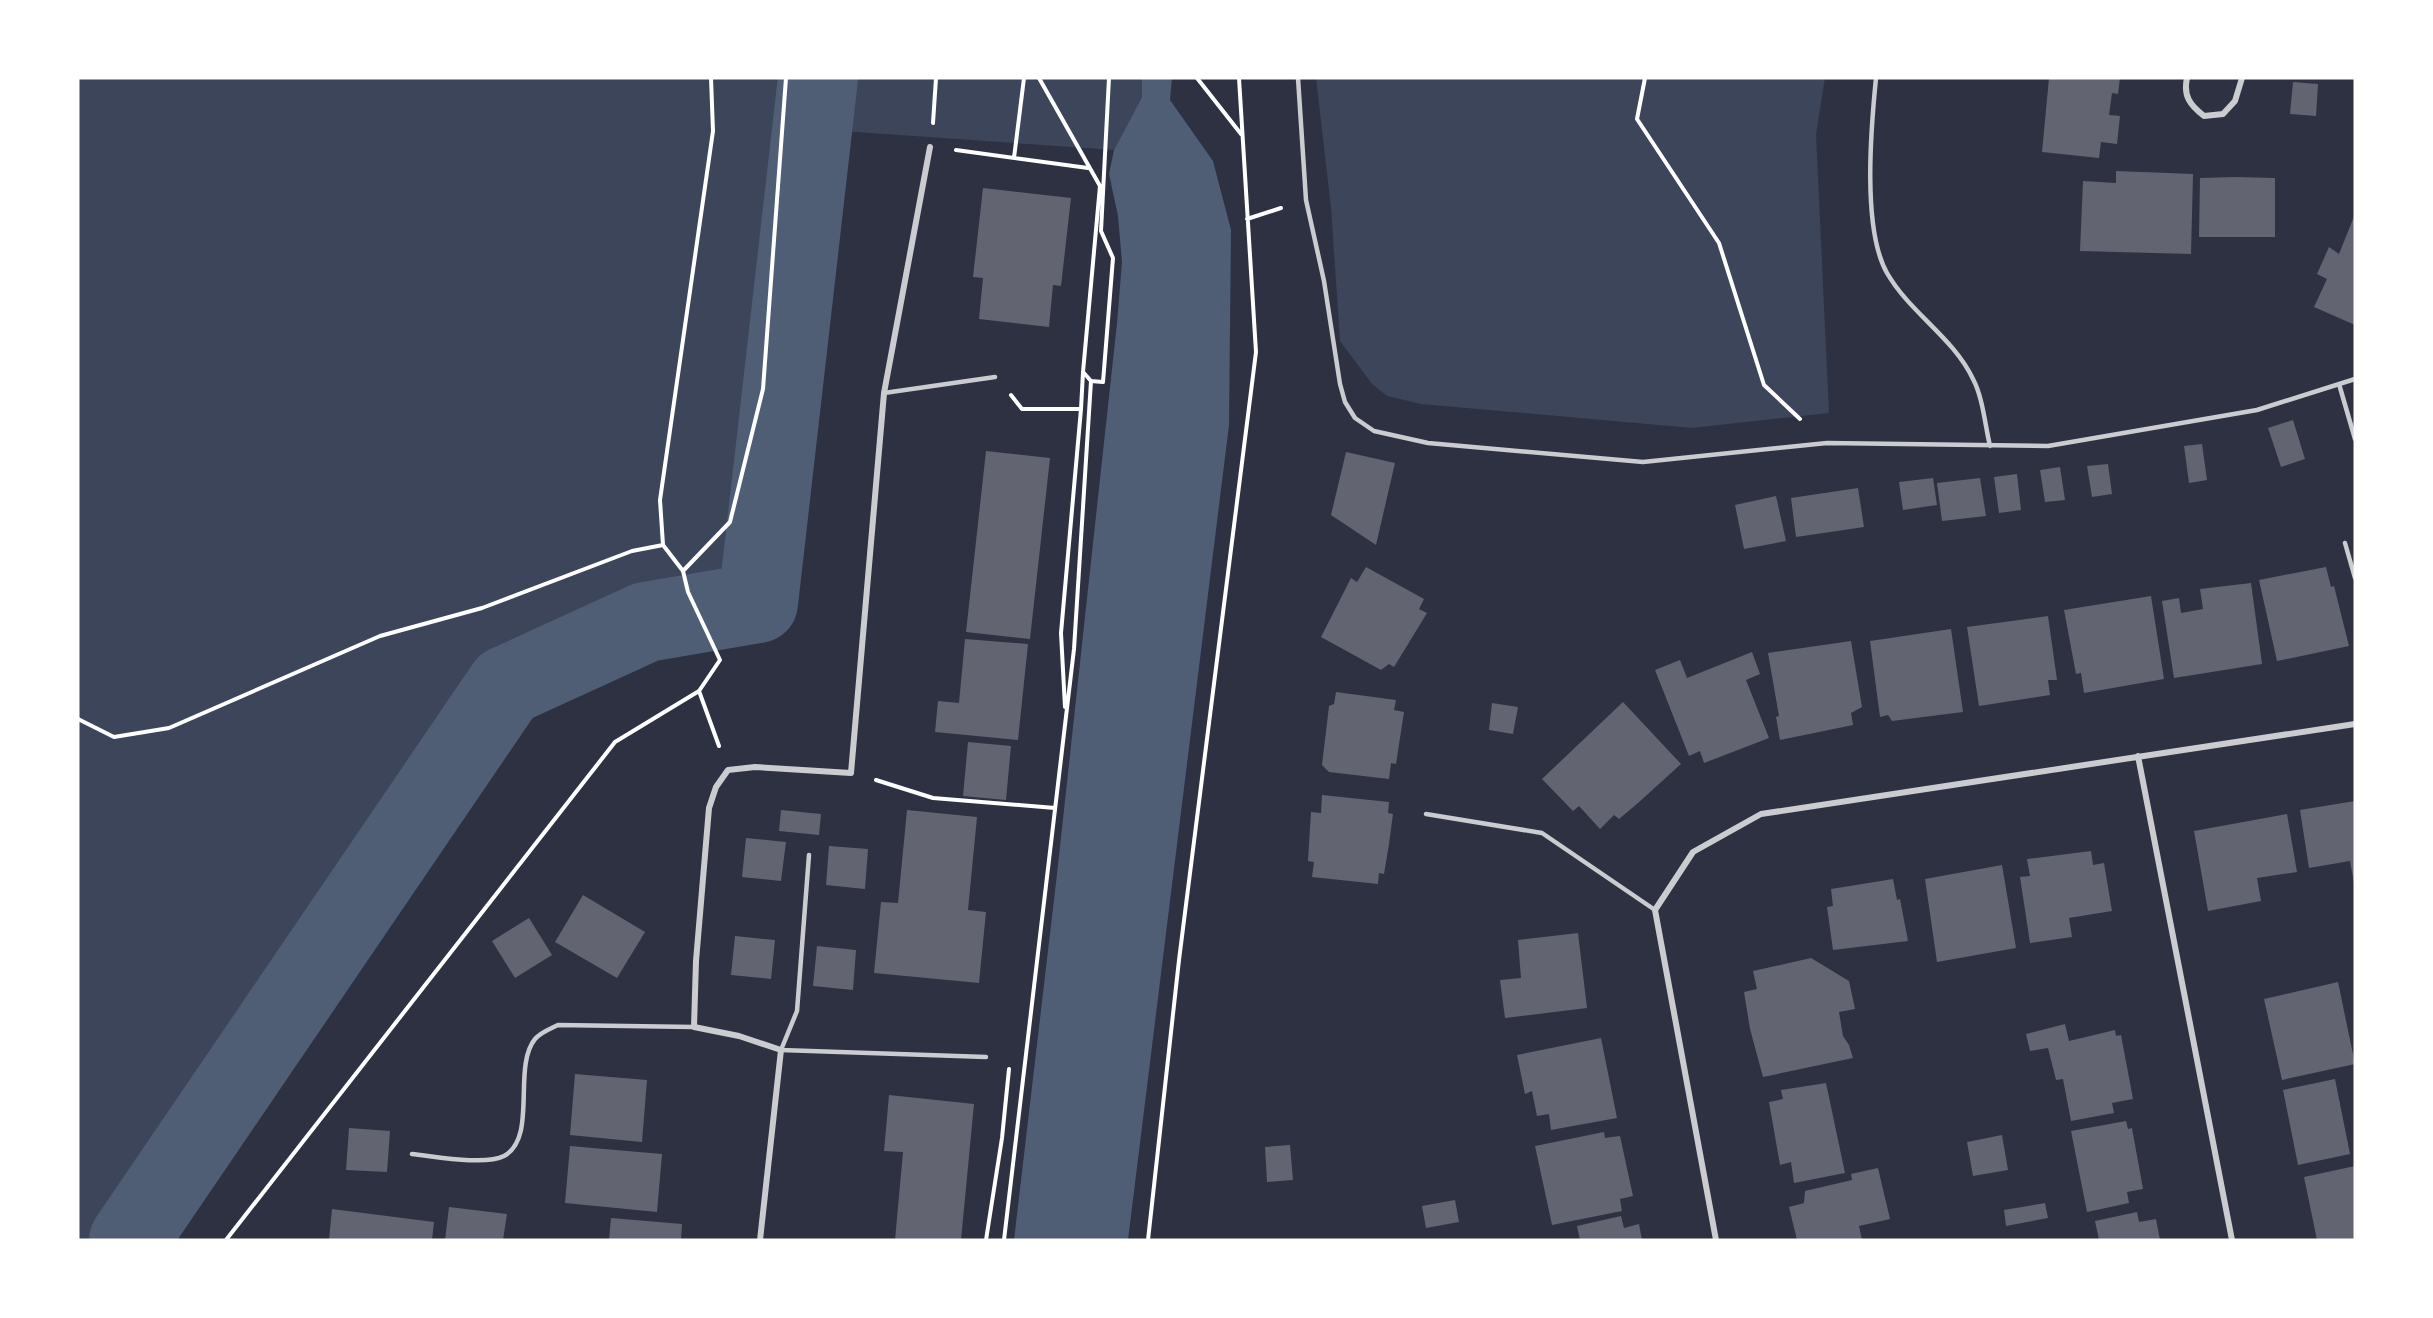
<svg xmlns="http://www.w3.org/2000/svg" width="2433" height="1318" font-family="'PT Sans',sans-serif">
<rect width="100%" height="100%" fill="#2d3142"/>
<path fill="#3c4559" d="M 78,78 L 1142,78 L 1142,97 L 1114,150 L 813,129 L 758,603 L 646,622 L 506,686 L 129,1240 L 78,1240 Z
M 1316,78 L 1825,78 L 1816,134 L 1829,413 L 1692,428 L 1421,404 L 1387,396 L 1372,384 L 1340,341 L 1331,208 Z"/>
<path fill="#4f5d75" d="M 813,78 L 823,78 L 813,129 Z
M 1142,78 L 1172,78 L 1170,100 L 1213,161 L 1231,230 L 1229,425 L 1128,1240 L 1014,1240 L 1057,874 L 1117,323 L 1122,262 L 1118,216 L 1109,174 L 1114,150 L 1142,97 Z"/>
<g fill="none" stroke-linecap="round" stroke-linejoin="round">
<path stroke="#4f5d75" stroke-width="80" d="M 129,1240 L 506,686 L 646,622 L 758,603 L 818,78"/>
</g>
<path fill="#626471" d="M 2049,78 L 2120,78 L 2118,94 L 2112,93 L 2109,115 L 2120,116 L 2117,144 L 2101,142 L 2099,158 L 2042,152 Z
M 2293,82 L 2318,84 L 2316,116 L 2290,114 Z
M 2116,171 L 2193,174 L 2191,254 L 2080,251 L 2083,181 L 2116,183 Z
M 2235,177 L 2275,178 L 2275,237 L 2199,237 L 2200,178 Z
M 983,188 L 1071,198 L 1061,286 L 1053,285 L 1049,327 L 979,319 L 983,278 L 973,277 Z
M 2355,214 L 2355,325 L 2314,307 L 2327,279 L 2317,274 L 2329,247 L 2339,254 Z
M 2293,420 L 2305,459 L 2281,467 L 2268,428 Z
M 2202,444 L 2207,480 L 2189,483 L 2184,446 Z
M 986,451 L 1050,458 L 1030,639 L 966,632 Z
M 1346,452 L 1395,463 L 1376,545 L 1331,515 Z
M 2108,464 L 2112,494 L 2092,497 L 2087,466 Z
M 2060,467 L 2065,500 L 2045,502 L 2040,470 Z
M 2017,474 L 2021,510 L 1999,513 L 1994,477 Z
M 1933,478 L 1937,505 L 1903,510 L 1899,482 Z
M 1980,478 L 1986,516 L 1942,521 L 1937,483 Z
M 1858,488 L 1864,527 L 1796,537 L 1791,498 Z
M 1776,496 L 1786,541 L 1744,549 L 1735,505 Z
M 1366,567 L 1424,599 L 1419,609 L 1427,613 L 1394,667 L 1389,664 L 1381,670 L 1321,637 L 1351,578 L 1357,582 Z
M 2326,567 L 2331,587 L 2334,586 L 2349,646 L 2277,661 L 2259,580 Z
M 2251,583 L 2262,664 L 2174,678 L 2162,601 L 2179,598 L 2181,613 L 2203,609 L 2200,589 Z
M 2151,596 L 2164,679 L 2084,693 L 2081,673 L 2076,674 L 2064,610 Z
M 2048,616 L 2057,680 L 2048,680 L 2050,695 L 1979,706 L 1967,627 Z
M 1951,629 L 1963,712 L 1892,721 L 1888,715 L 1880,717 L 1870,641 Z
M 965,639 L 1028,644 L 1018,740 L 935,732 L 938,701 L 959,703 Z
M 1851,641 L 1862,707 L 1851,713 L 1853,725 L 1780,740 L 1776,717 L 1779,716 L 1768,653 Z
M 1752,652 L 1760,674 L 1746,680 L 1769,738 L 1704,763 L 1700,751 L 1689,756 L 1655,670 L 1680,660 L 1687,678 Z
M 1336,692 L 1396,700 L 1394,710 L 1404,712 L 1396,764 L 1391,763 L 1389,779 L 1329,772 L 1322,765 L 1329,706 L 1334,704 Z
M 1623,702 L 1681,764 L 1638,803 L 1619,819 L 1614,815 L 1600,829 L 1579,806 L 1573,811 L 1542,779 Z
M 1492,703 L 1518,707 L 1513,734 L 1489,730 Z
M 968,742 L 1011,746 L 1006,800 L 963,796 Z
M 1322,795 L 1389,802 L 1388,813 L 1393,814 L 1389,844 L 1384,874 L 1379,873 L 1378,884 L 1312,877 L 1314,862 L 1308,861 L 1311,812 L 1321,813 Z
M 2355,801 L 2355,883 L 2354,883 L 2350,861 L 2309,868 L 2300,810 Z
M 781,810 L 821,814 L 819,835 L 779,831 Z
M 907,810 L 977,817 L 968,910 L 986,912 L 979,983 L 874,973 L 881,902 L 898,903 Z
M 2287,814 L 2297,872 L 2257,878 L 2261,901 L 2208,911 L 2194,831 Z
M 746,838 L 786,842 L 781,881 L 742,877 Z
M 829,846 L 868,849 L 865,889 L 826,885 Z
M 2091,851 L 2093,865 L 2104,863 L 2112,911 L 2069,918 L 2072,937 L 2030,943 L 2020,877 L 2030,876 L 2027,859 Z
M 2002,865 L 2016,948 L 1937,962 L 1925,879 Z
M 1893,879 L 1897,900 L 1900,899 L 1908,941 L 1833,950 L 1827,907 L 1833,906 L 1831,889 Z
M 583,895 L 645,932 L 617,978 L 555,942 Z
M 529,918 L 552,955 L 515,978 L 492,941 Z
M 1578,933 L 1587,1008 L 1505,1018 L 1500,980 L 1521,978 L 1518,940 Z
M 735,936 L 775,940 L 771,979 L 731,975 Z
M 817,946 L 856,950 L 853,990 L 813,986 Z
M 1811,958 L 1849,981 L 1855,1009 L 1839,1012 L 1843,1036 L 1849,1045 L 1853,1058 L 1763,1077 L 1750,1029 L 1744,992 L 1757,989 L 1753,971 Z
M 2338,982 L 2355,1064 L 2282,1080 L 2264,999 Z
M 2065,1024 L 2069,1041 L 2115,1030 L 2116,1036 L 2121,1035 L 2133,1099 L 2112,1103 L 2114,1113 L 2071,1121 L 2063,1079 L 2056,1080 L 2048,1048 L 2030,1051 L 2026,1034 Z
M 1601,1038 L 1617,1118 L 1551,1130 L 1549,1114 L 1537,1116 L 1532,1091 L 1525,1094 L 1517,1055 Z
M 575,1074 L 647,1080 L 642,1142 L 570,1135 Z
M 2335,1079 L 2350,1154 L 2298,1165 L 2283,1090 Z
M 1826,1083 L 1845,1173 L 1794,1183 L 1791,1162 L 1780,1165 L 1769,1102 L 1783,1099 L 1781,1090 Z
M 889,1095 L 974,1104 L 961,1240 L 895,1240 L 903,1152 L 884,1151 Z
M 2126,1121 L 2128,1129 L 2132,1128 L 2143,1189 L 2127,1192 L 2129,1203 L 2087,1212 L 2071,1131 Z
M 349,1128 L 390,1131 L 387,1172 L 346,1170 Z
M 1604,1132 L 1605,1138 L 1620,1136 L 1633,1196 L 1620,1199 L 1622,1211 L 1552,1225 L 1535,1146 Z
M 2002,1135 L 2008,1170 L 1973,1176 L 1967,1142 Z
M 1290,1145 L 1293,1180 L 1267,1182 L 1265,1147 Z
M 570,1146 L 662,1154 L 657,1212 L 565,1203 Z
M 2355,1166 L 2355,1240 L 2317,1240 L 2304,1177 Z
M 1878,1168 L 1890,1219 L 1859,1226 L 1862,1240 L 1797,1240 L 1789,1207 L 1804,1203 L 1805,1191 L 1852,1180 L 1851,1174 Z
M 1455,1200 L 1459,1222 L 1426,1228 L 1422,1206 Z
M 2045,1203 L 2048,1218 L 2006,1226 L 2004,1210 Z
M 449,1207 L 507,1214 L 503,1240 L 445,1240 Z
M 332,1209 L 434,1222 L 432,1240 L 329,1240 Z
M 2137,1212 L 2139,1222 L 2156,1219 L 2160,1240 L 2099,1240 L 2095,1221 Z
M 1621,1216 L 1624,1228 L 1639,1224 L 1642,1240 L 1580,1240 L 1577,1226 Z
M 611,1218 L 682,1224 L 681,1240 L 609,1240 Z"/>
<g fill="none" stroke-linecap="round" stroke-linejoin="round">
<path stroke="#fff" stroke-width="4" d="M 1039,78 L 1100,186 L 1083,372 L 1091,381
M 1197,78 L 1241,134
M 1645,78 L 1637,119 L 1719,243 L 1764,385 L 1800,419
M 933,123 L 936,78
M 956,150 L 1088,168
M 1014,158 L 1024,78
M 1247,219 L 1281,208
M 1011,395 L 1022,409 L 1081,409 L 1083,372
M 683,571 L 730,522 L 763,389 L 786,78
M 699,691 L 719,746
M 1065,707 L 1061,633 L 1081,409
M 78,719 L 114,737 L 169,728 L 380,636 L 482,608 L 632,551 L 663,545
M 876,780 L 933,798 L 1055,808
M 226,1240 L 615,742 L 699,691 L 720,660 L 688,592 L 683,571 L 663,545 L 660,500 L 713,131 L 711,78
M 986,1240 L 1002,1138 L 1009,1069
M 1004,1240 L 1074,649 L 1091,381 L 1103,382 L 1113,258 L 1101,231 L 1109,78
M 1148,1240 L 1179,960 L 1256,352 L 1239,78"/>
<path stroke="#caccd0" stroke-width="4.5" d="M 1298,78 L 1306,200 L 1324,281 L 1340,384 L 1345,402 L 1355,418 L 1374,431 L 1428,443 L 1643,462 L 1827,443 L 2048,446 L 2257,410 L 2355,379
M 1876,78 C 1871,128 1862,229 1887,273 C 1910,313 1953,337 1973,379 C 1983,398 1985,425 1990,446
M 2339,384 L 2355,439
M 884,393 L 995,377
M 2345,543 L 2355,578
M 1426,814 L 1542,833 L 1655,910
M 809,855 L 797,1011 L 781,1050 L 986,1057
M 412,1154 C 433,1156 485,1166 504,1156 C 538,1138 512,1067 535,1039 C 541,1032 550,1029 558,1025 L 694,1027"/>
<path stroke="#caccd0" stroke-width="6" d="M 2187,78 C 2183,96 2190,105 2204,116 L 2223,114 L 2235,101 L 2242,78
M 2138,756 L 2232,1240
M 760,1240 L 781,1050 L 739,1036 L 694,1027 L 696,961 L 709,808 L 716,787 L 728,770 L 755,767 L 851,773 L 884,393 L 930,147
M 1716,1240 L 1655,910 L 1693,852 L 1761,814 L 2355,724"/>
</g>
<rect width="2433" height="1318" fill="none" stroke="#ffffff" stroke-width="159"/>
</svg>
